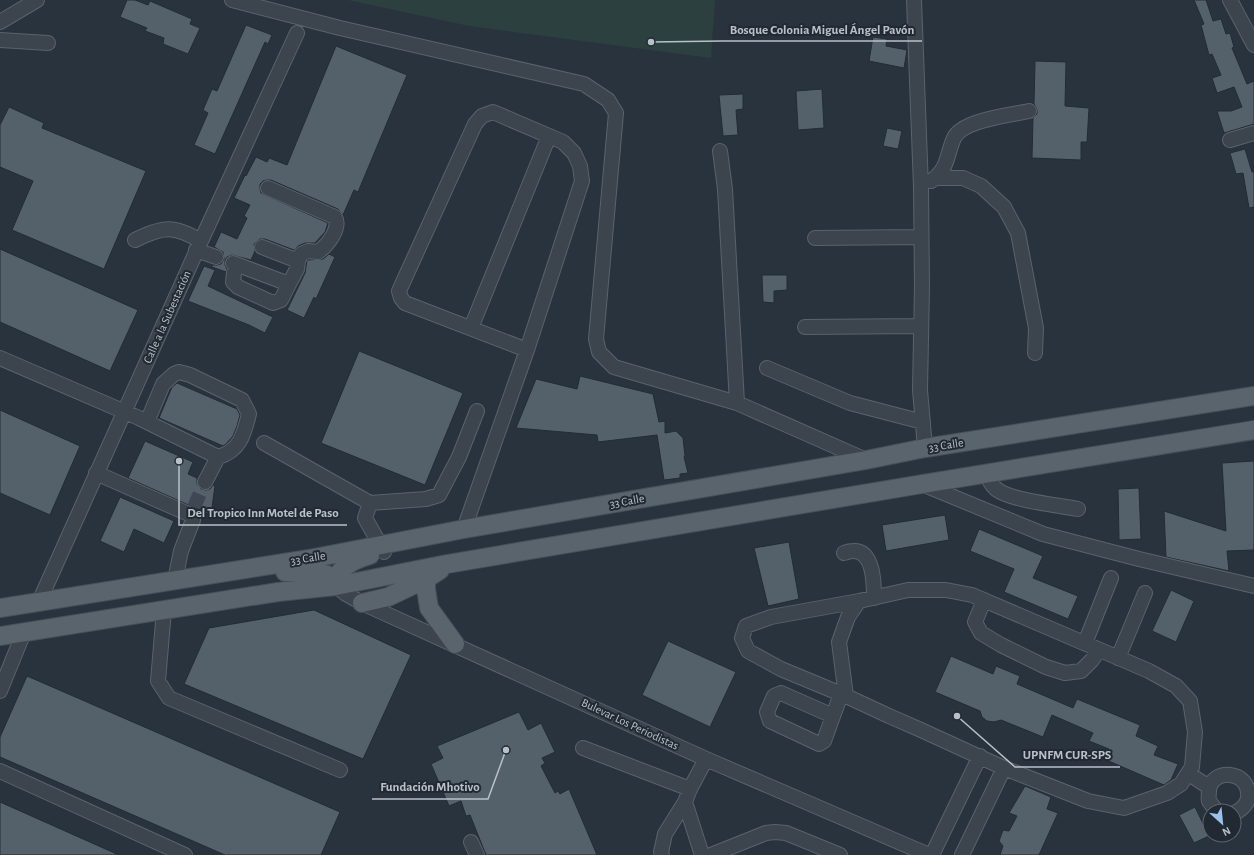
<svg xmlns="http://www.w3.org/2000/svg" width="1254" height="855" font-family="'Alegreya Sans',sans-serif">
<rect width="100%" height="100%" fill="#29333d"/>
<path fill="#2b403f" d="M 348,0 L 715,0 L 711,58 L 469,26 Z"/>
<path fill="#54606a" stroke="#232c35" d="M 127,0 L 135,0 L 148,5 L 150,1 L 192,19 L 190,24 L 200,28 L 188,54 L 163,44 L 164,38 L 145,31 L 147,28 L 120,17 Z
M 1194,0 L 1206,0 L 1213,21 L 1221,19 L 1226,34 L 1230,33 L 1234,47 L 1232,48 L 1247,84 L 1254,81 L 1254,124 L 1224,133 L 1217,111 L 1231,111 L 1242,107 L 1234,87 L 1217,93 L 1212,78 L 1221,75 L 1212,54 L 1209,55 L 1201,25 L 1204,24 Z
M 246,25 L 272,35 L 268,44 L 265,42 L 215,154 L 194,145 L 208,113 L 203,110 L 212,89 L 217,91 Z
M 873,37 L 887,39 L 886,46 L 907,50 L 904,68 L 869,61 Z
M 336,46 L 407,75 L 358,192 L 354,190 L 343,215 L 338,209 L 271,180 L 267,180 L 263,181 L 260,184 L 260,189 L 261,193 L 328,223 L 325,232 L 315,243 L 305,243 L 298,246 L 294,250 L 265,239 L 260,239 L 254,244 L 255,251 L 251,260 L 232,255 L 227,257 L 225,260 L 225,265 L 227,269 L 226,272 L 212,267 L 212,265 L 217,265 L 221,264 L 224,259 L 223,252 L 214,247 L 221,232 L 237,239 L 247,218 L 244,216 L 250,205 L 234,198 L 245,175 L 246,176 L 256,157 L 267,162 L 269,158 L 287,165 Z
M 1035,61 L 1066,62 L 1065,106 L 1089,108 L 1087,142 L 1081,142 L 1081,160 L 1032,158 L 1033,118 L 1037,114 L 1037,110 L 1034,104 Z
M 822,89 L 824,128 L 798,130 L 796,91 Z
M 743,94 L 743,109 L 736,110 L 738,135 L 723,136 L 719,95 Z
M 9,107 L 44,123 L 42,128 L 146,171 L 104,269 L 12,230 L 33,181 L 0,167 L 0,125 Z
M 887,128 L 902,131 L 898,149 L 883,146 Z
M 1245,149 L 1252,172 L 1254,172 L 1254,207 L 1249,208 L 1243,173 L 1236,174 L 1230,153 Z
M 0,249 L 138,310 L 110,371 L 0,322 Z
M 329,254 L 335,257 L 316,299 L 314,297 L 304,318 L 287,310 L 305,273 L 307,260 L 323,259 Z
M 204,266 L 215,270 L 208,286 L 273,317 L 265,333 L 249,325 L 188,301 Z
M 762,275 L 787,275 L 787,290 L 774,291 L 774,303 L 763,302 Z
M 359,351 L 463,393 L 425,485 L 321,443 Z
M 580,376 L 653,394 L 659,422 L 665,421 L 665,433 L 676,431 L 683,438 L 685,456 L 684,457 L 688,473 L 680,474 L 680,478 L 664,480 L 657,435 L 598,442 L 597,435 L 516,428 L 536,379 L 577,389 Z
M 177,383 L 237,409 L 240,415 L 237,426 L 233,436 L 226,444 L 223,446 L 159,418 L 172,387 Z
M 0,410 L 80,446 L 50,515 L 0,493 Z
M 145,441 L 193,462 L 188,474 L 197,478 L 197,483 L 201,489 L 206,490 L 210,489 L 213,485 L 215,486 L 211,515 L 128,478 Z
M 1254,461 L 1254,550 L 1227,551 L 1229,571 L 1166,557 L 1164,511 L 1226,531 L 1222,463 Z
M 1139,488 L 1141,539 L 1119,540 L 1118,489 Z
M 120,497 L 174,521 L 164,543 L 134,529 L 124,552 L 100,541 Z
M 945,515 L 949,540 L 886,551 L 882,525 Z
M 979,529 L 1043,556 L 1033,578 L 1078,596 L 1068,619 L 1004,592 L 1014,569 L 970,551 Z
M 789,542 L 799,599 L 768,606 L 754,548 Z
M 1171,590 L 1194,601 L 1176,642 L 1152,631 Z
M 314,610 L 411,655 L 363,759 L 184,684 L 209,628 Z
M 668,641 L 736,672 L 710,727 L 642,695 Z
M 951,656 L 993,674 L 996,666 L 1020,676 L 1017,684 L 1073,708 L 1077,699 L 1140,725 L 1136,736 L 1158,746 L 1154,755 L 1178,764 L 1171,780 L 1164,785 L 1104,759 L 1109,749 L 1089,741 L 1093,733 L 1052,715 L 1043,737 L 1001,720 L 994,722 L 987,721 L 982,717 L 980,711 L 935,692 Z
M 27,676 L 340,812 L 321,855 L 225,855 L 0,757 L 0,737 Z
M 519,712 L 528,730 L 541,723 L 555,752 L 542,758 L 545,763 L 541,766 L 555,793 L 558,791 L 560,794 L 569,789 L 597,855 L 486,855 L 470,815 L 466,816 L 461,801 L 449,806 L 431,764 L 443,758 L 437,746 Z
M 1025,786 L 1051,797 L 1047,809 L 1058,813 L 1039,855 L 1000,855 L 1003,846 L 999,841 L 1003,830 L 1009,831 L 1017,816 L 1009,813 Z
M 0,802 L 119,855 L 0,855 Z
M 1195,807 L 1209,836 L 1194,843 L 1179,815 Z"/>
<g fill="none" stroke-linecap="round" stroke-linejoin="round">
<path stroke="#3f4852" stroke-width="14" stroke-dasharray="14 7" stroke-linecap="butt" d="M 194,507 L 205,482"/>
<g stroke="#5a636b" stroke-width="16">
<path id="minor" d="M 232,0 L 340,28 L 584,84 L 608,100 L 616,113 L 596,339 L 599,352 L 614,367 L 737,403 L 866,460
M 914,0 L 921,188 L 922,286 L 920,390 L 925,448
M 1230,0 L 1254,45
M 0,22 L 37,0
M 0,40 L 48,43
M 1230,140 L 1254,133
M 720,151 L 725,189 L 737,403
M 935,178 L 963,178 L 981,186 L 1004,207 L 1018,233 L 1036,328 L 1035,353
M 931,181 C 949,168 946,156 954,138 C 962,120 1011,115 1029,111
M 815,238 L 921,237
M 135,240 C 163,226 174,225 201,241
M 262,247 L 298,261
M 196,250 L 216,257
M 233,263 L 289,284 L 297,269 L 298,261 L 301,254 L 308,251 L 318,252 C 328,245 341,228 335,217 L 268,188
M 237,265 L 234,273 L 233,282 L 238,287 L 273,303 L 281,300 L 289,284
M 805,327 L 921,326
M 471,328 L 549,136
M 0,358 L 139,418 L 218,457 C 240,451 244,434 249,414 L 242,400 L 190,375 L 179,372 L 174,374 L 163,384 L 147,422
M 767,368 L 850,403 L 923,422
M 264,443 L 370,503
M 96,473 L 191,515 L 193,520 L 181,551 L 175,580
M 986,473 C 989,480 992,487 999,491 C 1016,501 1057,505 1078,509
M 205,482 L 218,457
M 922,484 L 1043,534 L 1139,559 L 1254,586
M 464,529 L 527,350 L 582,181 L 580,166 L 574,153 L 563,142 L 493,112 L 482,116 L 475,124 L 399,291 L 401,298 L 405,303 L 527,350
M 384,552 L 365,518 L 370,503 L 426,499 L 439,495 L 459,457 L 477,411
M 844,553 C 847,552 850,551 853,551 C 874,550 874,584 874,598
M 336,586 L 346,594 L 362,603 L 706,759 L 929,855
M 908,590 L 946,590 L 972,595 L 1149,671 L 1176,686 L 1190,701 L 1195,732 L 1192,767 L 1181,784 L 1167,793 L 1124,808 L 1088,801 L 1004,768 L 921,730 L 889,716 L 846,696 L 839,642 L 848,617 L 859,601 Z
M 984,600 L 975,622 L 981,633 L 1001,645 L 1046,667 L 1065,673 L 1081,671 L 1092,660 L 1099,650
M 39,602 L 201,241 L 297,33
M 164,610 L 158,681 L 169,698 L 340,770
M 1085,643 L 1111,578
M 1118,658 L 1145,593
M 0,691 L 24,632
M 846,696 L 781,669 L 748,651 L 742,638 L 746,626 L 771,617 L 859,601
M 833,716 L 781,693 L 774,696 L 767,712 L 770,721 L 819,744 L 824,741 L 841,694
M 583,748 L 690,789
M 0,771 L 185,855
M 1189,774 L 1209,787
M 685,802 L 702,855
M 1217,811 C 1214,808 1211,804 1209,801 C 1208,798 1209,794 1209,791 C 1210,768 1251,769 1248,798 C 1247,805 1240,811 1234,813
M 471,842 L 477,855
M 662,855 L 661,852 L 665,834 L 685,802 L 690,789 L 706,759
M 711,855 L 766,833 L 775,832 L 786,833 L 840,855
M 932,855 L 980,756
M 962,855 L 1004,768"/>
</g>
<g stroke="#464e57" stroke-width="20">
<path id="major" d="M 285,572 C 294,572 325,570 331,577 C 333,579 334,583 336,586
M 426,579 L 426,589 L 429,608 L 455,644
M 336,586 C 336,567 354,560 370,555
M 362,603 L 388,597 L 426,579 L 440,570
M 0,608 L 309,559 L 464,529 L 866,460 L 925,448 L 1254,396
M 0,636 L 278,592 L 336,586 L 447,564 L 922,484 L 1254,430"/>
</g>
<use href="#minor" stroke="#3c454e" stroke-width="14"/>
<use href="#major" stroke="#5a646d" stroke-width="18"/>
</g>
<g text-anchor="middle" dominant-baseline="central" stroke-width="4" stroke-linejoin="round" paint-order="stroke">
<g font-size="12" fill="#b9c0c8" stroke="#212a33">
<text transform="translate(167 317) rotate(-66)">Calle a la Subestación</text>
<text transform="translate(946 445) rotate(-9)">33 Calle</text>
<text transform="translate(627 501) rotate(-10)">33 Calle</text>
<text transform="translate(308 558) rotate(-9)">33 Calle</text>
<text transform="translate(630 724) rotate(25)">Bulevar Los Periodistas</text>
</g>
</g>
<path fill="none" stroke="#b9c0c8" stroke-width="1.5" d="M651 42L722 41H922M179 461L179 525H347M957 716L1015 767H1120M506 750L488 799H372"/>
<g fill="#b9c0c8" stroke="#212a33" stroke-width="1.5">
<circle cx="651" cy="42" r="4"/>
<circle cx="179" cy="461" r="4"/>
<circle cx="957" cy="716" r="4"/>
<circle cx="506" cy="750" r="4"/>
</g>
<g font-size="13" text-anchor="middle" font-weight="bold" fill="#b9c0c8" stroke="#212a33" stroke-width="4" stroke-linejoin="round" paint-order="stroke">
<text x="822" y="34">Bosque Colonia Miguel Ángel Pavón</text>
<text x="263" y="517">Del Tropico Inn Motel de Paso</text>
<text x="1067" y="759">UPNFM CUR-SPS</text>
<text x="430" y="791">Fundación Mhotivo</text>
</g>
<g transform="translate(1222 823) rotate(153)"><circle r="19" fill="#212a33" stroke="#5e666f"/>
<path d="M0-3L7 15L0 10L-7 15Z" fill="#9ac2ec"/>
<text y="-6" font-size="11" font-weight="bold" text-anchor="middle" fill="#b9c0c8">N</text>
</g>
</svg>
